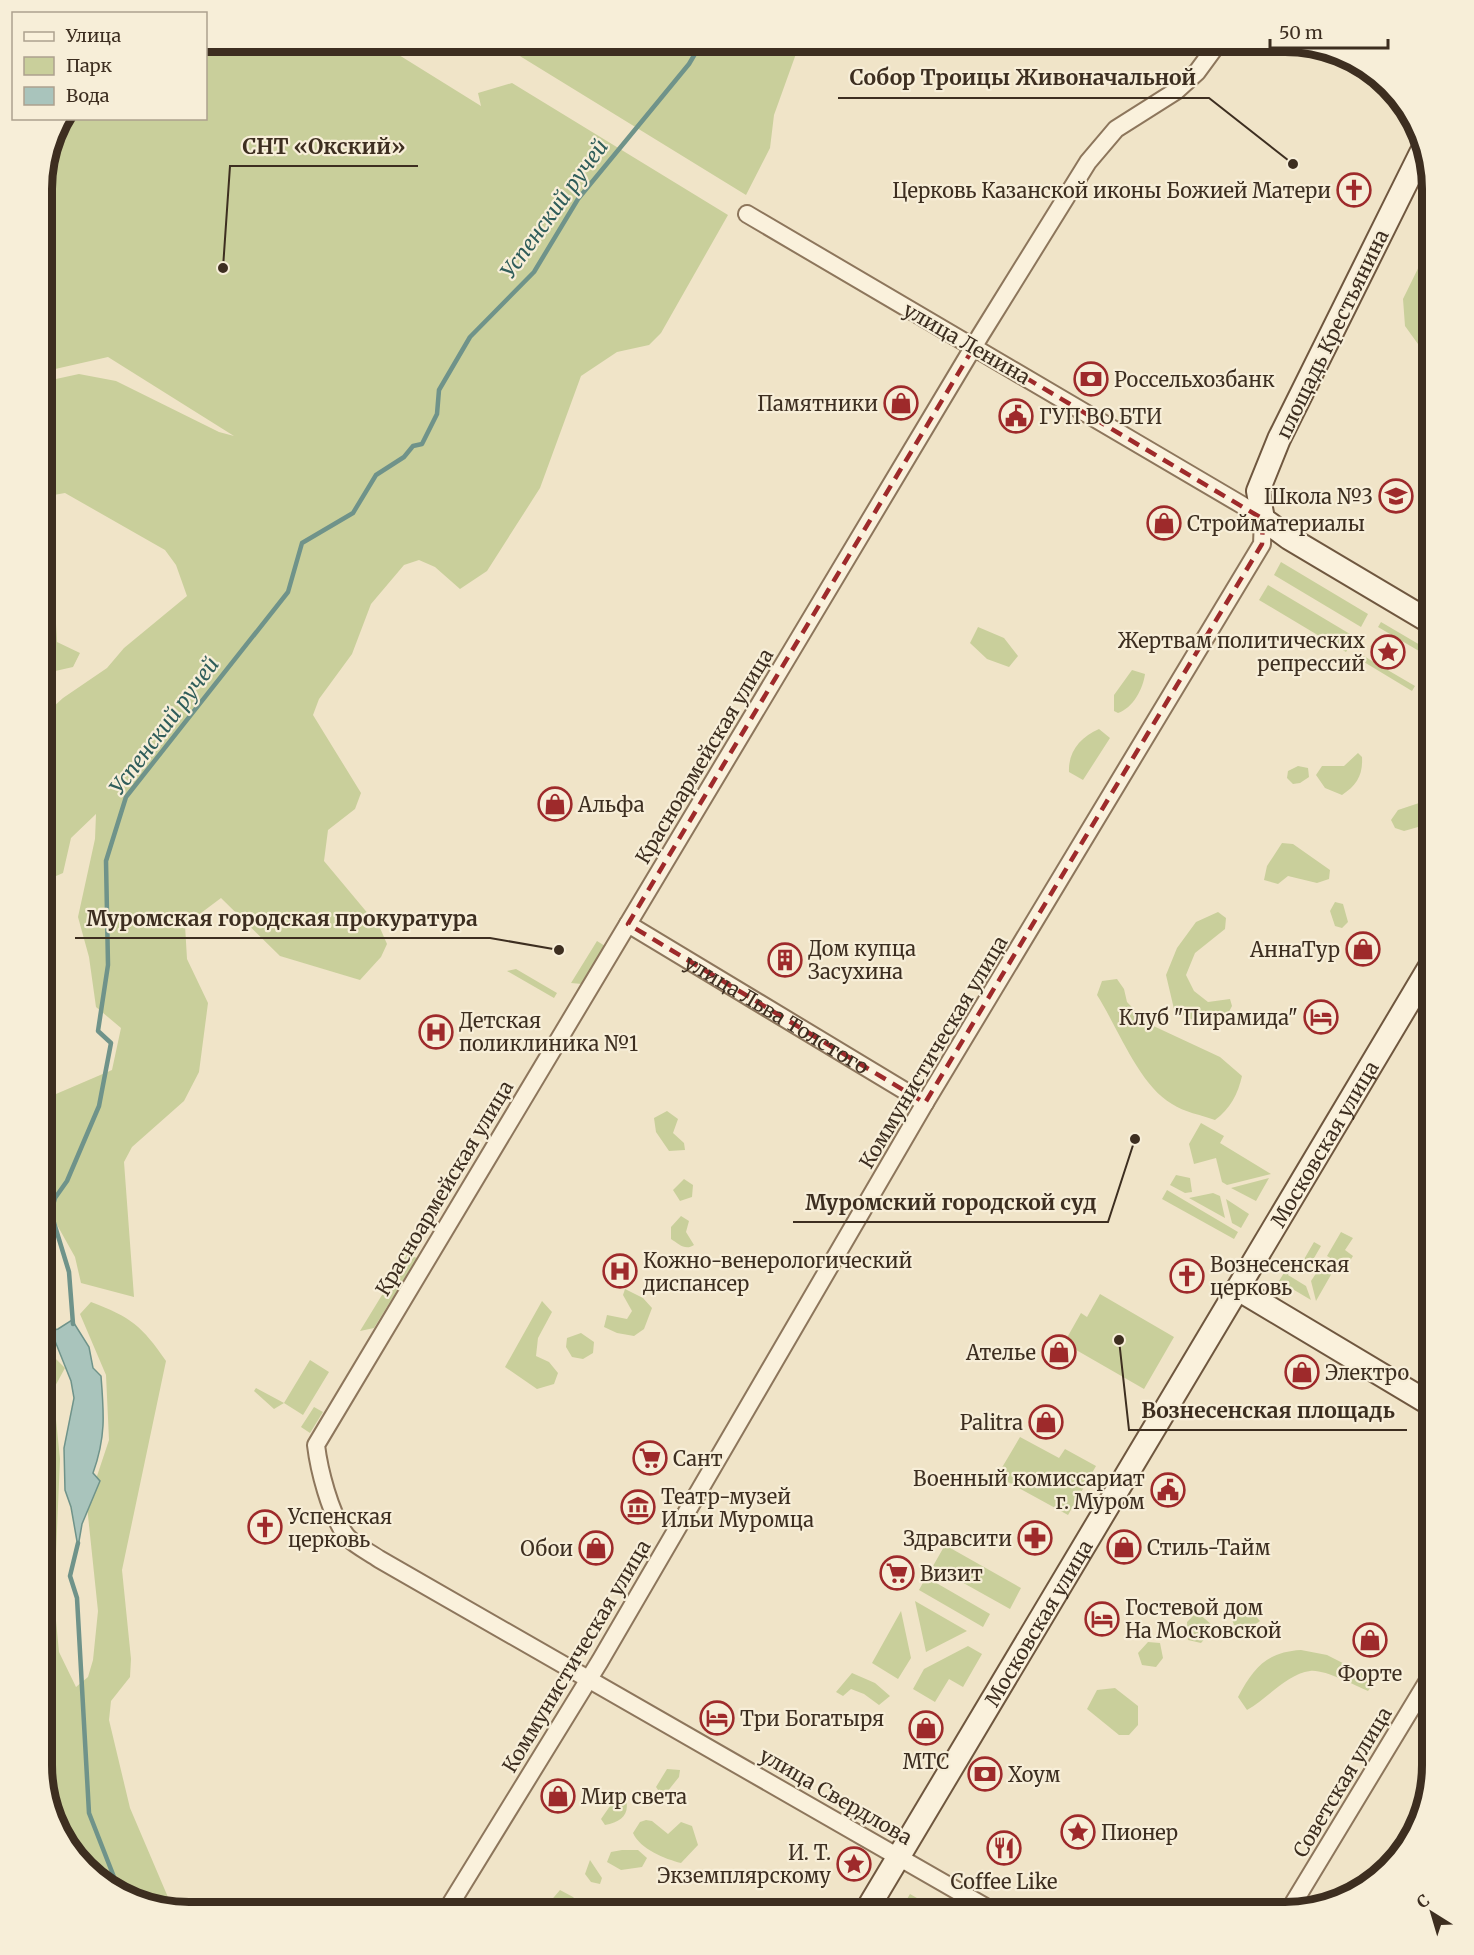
<svg xmlns="http://www.w3.org/2000/svg" width="1474" height="1955" font-family="Merriweather,serif">
<rect width="100%" height="100%" fill="#f0e4c8"/>
<path fill="#c9cf9b" d="M 206,42 L 378,42 L 481,106 L 478,93 L 512,83 L 728,215 L 661,333 L 649,345 L 617,352 L 581,376 L 540,488 L 487,571 L 460,589 L 435,567 L 419,560 L 404,565 L 371,604 L 352,654 L 319,699 L 313,715 L 361,793 L 355,809 L 328,830 L 324,861 L 380,928 L 387,944 L 381,957 L 360,980 L 280,956 L 221,898 L 185,925 L 187,959 L 208,1003 L 199,1072 L 184,1101 L 132,1147 L 124,1162 L 134,1297 L 81,1283 L 75,1257 L 42,1198 L 42,1100 L 112,1070 L 121,1028 L 96,1007 L 89,957 L 78,917 L 95,839 L 96,814 L 71,838 L 63,873 L 42,882 L 42,717 L 63,698 L 107,668 L 124,648 L 187,596 L 176,565 L 165,550 L 65,493 L 42,497 L 42,382 L 79,374 L 116,381 L 219,432 L 234,436 L 108,357 L 42,372 L 42,179 L 57,124 L 62,119 L 206,118 Z
M 497,42 L 803,42 L 797,51 L 774,115 L 770,148 L 746,195 Z
M 1432,240 L 1432,348 L 1418,344 L 1405,326 L 1403,299 Z
M 1281,562 L 1368,614 L 1361,627 L 1274,575 Z
M 1268,585 L 1355,637 L 1346,652 L 1259,600 Z
M 1381,622 L 1432,652 L 1431,658 L 1378,627 Z
M 56,624 L 57,642 L 80,653 L 73,667 L 42,674 L 42,631 Z
M 978,627 L 1004,638 L 1018,656 L 1009,667 L 987,659 L 970,643 Z
M 1376,638 L 1402,653 L 1396,663 L 1370,647 Z
M 1362,655 L 1415,686 L 1412,691 L 1359,659 Z
M 1132,670 L 1145,674 C 1143,689 1133,708 1118,713 L 1114,711 L 1114,695 Z
M 1099,729 L 1110,738 L 1083,780 L 1069,772 C 1068,751 1081,737 1099,729 Z
M 1358,753 L 1362,757 C 1363,775 1357,785 1342,795 L 1325,788 L 1316,775 L 1322,766 L 1344,766 Z
M 1298,766 L 1308,768 L 1309,777 L 1300,783 L 1293,784 L 1287,778 L 1288,771 Z
M 1428,800 L 1432,802 L 1432,823 L 1404,831 L 1395,828 L 1391,820 L 1398,810 Z
M 1282,843 L 1293,844 L 1330,870 L 1329,879 L 1317,883 L 1288,876 L 1278,884 L 1264,880 L 1267,866 Z
M 1335,902 L 1343,904 L 1348,922 L 1342,928 L 1335,926 L 1330,911 Z
M 1218,912 L 1226,918 L 1225,929 L 1195,953 L 1186,975 L 1194,991 L 1208,1002 L 1230,999 L 1232,1006 L 1223,1023 C 1202,1025 1191,1021 1174,1009 L 1166,975 L 1177,948 L 1196,922 Z
M 597,941 L 605,946 L 582,984 L 571,983 Z
M 516,969 L 557,993 L 554,998 L 507,971 Z
M 1117,979 L 1124,989 L 1127,1002 L 1147,1023 L 1220,1057 L 1242,1076 C 1238,1094 1230,1109 1215,1120 C 1201,1115 1184,1112 1172,1104 C 1139,1085 1118,1028 1097,995 L 1102,981 Z
M 667,1111 L 678,1119 L 673,1133 L 684,1143 L 685,1150 L 669,1151 L 656,1132 L 654,1118 Z
M 1201,1123 L 1224,1136 L 1220,1143 L 1271,1174 L 1227,1185 L 1222,1182 L 1216,1158 L 1194,1164 L 1189,1144 Z
M 1432,1144 L 1432,1186 L 1430,1187 L 1421,1180 L 1418,1167 Z
M 1176,1175 L 1190,1178 L 1192,1192 L 1185,1193 L 1170,1185 Z
M 1269,1178 L 1256,1201 L 1231,1188 Z
M 684,1179 L 693,1185 L 692,1197 L 680,1201 L 673,1190 Z
M 1167,1190 L 1238,1232 L 1234,1239 L 1162,1199 Z
M 1213,1193 L 1220,1196 L 1225,1218 L 1189,1198 Z
M 1226,1199 L 1249,1214 L 1241,1228 L 1232,1223 Z
M 681,1216 L 689,1221 L 686,1232 L 694,1245 C 685,1251 679,1244 671,1239 L 671,1227 Z
M 1341,1232 L 1353,1238 L 1345,1250 L 1353,1256 L 1346,1267 L 1327,1256 Z
M 1314,1242 L 1321,1246 L 1310,1265 L 1303,1261 Z
M 407,1254 L 417,1258 L 374,1328 L 360,1331 Z
M 1325,1260 L 1336,1266 L 1316,1301 L 1311,1281 Z
M 1290,1263 L 1293,1266 L 1288,1275 L 1306,1286 L 1311,1300 L 1279,1281 Z
M 625,1289 L 643,1298 L 652,1308 L 644,1329 L 634,1336 L 617,1333 L 604,1327 L 607,1315 L 627,1319 L 632,1311 L 623,1295 Z
M 1100,1294 L 1174,1337 L 1144,1389 L 1064,1343 L 1081,1313 L 1087,1317 Z
M 542,1301 L 552,1312 L 538,1338 L 536,1356 L 549,1362 L 558,1373 L 554,1384 L 537,1389 L 505,1367 Z
M 91,1302 C 131,1317 142,1326 166,1361 L 122,1570 L 131,1659 L 130,1677 L 111,1701 L 109,1720 L 130,1808 L 173,1909 L 116,1893 L 67,1847 L 42,1766 L 42,1355 L 50,1353 L 65,1368 L 53,1390 L 60,1459 L 54,1600 L 59,1652 L 76,1687 L 88,1677 L 93,1660 L 98,1611 L 87,1506 L 109,1440 L 106,1375 L 80,1314 Z
M 581,1333 L 594,1342 L 593,1353 L 583,1359 L 572,1357 L 566,1347 L 567,1338 Z
M 310,1360 L 329,1372 L 303,1415 L 284,1403 L 274,1409 L 254,1391 L 256,1388 L 284,1403 Z
M 314,1407 L 323,1412 L 310,1433 L 301,1427 Z
M 1020,1437 L 1059,1458 L 1065,1449 L 1096,1466 L 1068,1515 L 997,1476 Z
M 945,1545 L 1021,1588 L 1010,1609 L 933,1566 Z
M 926,1577 L 990,1614 L 983,1627 L 919,1590 Z
M 915,1601 L 967,1631 L 926,1652 Z
M 1236,1605 L 1248,1608 L 1260,1621 L 1250,1628 L 1234,1625 L 1229,1610 Z
M 901,1611 L 911,1658 L 898,1679 L 872,1663 Z
M 1197,1612 L 1212,1625 L 1208,1635 L 1201,1643 L 1188,1640 L 1187,1622 Z
M 1148,1642 L 1160,1643 L 1163,1658 L 1156,1667 L 1142,1665 L 1138,1653 Z
M 968,1646 L 982,1654 L 963,1687 L 949,1679 L 935,1702 L 913,1689 L 924,1669 Z
M 1301,1650 L 1327,1655 L 1376,1680 L 1368,1691 C 1354,1685 1324,1669 1310,1671 C 1287,1674 1267,1699 1247,1710 L 1238,1697 C 1254,1667 1267,1652 1301,1650 Z
M 852,1673 L 875,1683 L 890,1696 L 879,1705 L 864,1694 L 851,1689 L 843,1696 L 836,1692 Z
M 1115,1688 L 1138,1706 L 1138,1725 L 1129,1735 L 1119,1735 L 1087,1709 L 1097,1690 Z
M 667,1769 L 680,1770 L 679,1777 L 663,1797 L 656,1787 Z
M 617,1796 L 625,1796 C 631,1814 622,1822 605,1825 L 601,1819 Z
M 646,1820 L 652,1821 L 668,1834 L 681,1822 L 692,1826 L 698,1845 L 681,1863 C 665,1859 640,1849 633,1833 L 640,1822 Z
M 622,1850 L 638,1850 L 647,1858 L 642,1867 L 621,1870 L 607,1862 L 611,1852 Z
M 590,1860 L 602,1878 L 600,1884 L 591,1882 L 585,1874 Z
M 560,1890 L 573,1897 L 582,1906 L 581,1913 L 546,1913 L 548,1904 Z
M 910,1894 L 936,1909 L 934,1913 L 907,1913 L 901,1909 Z"/>
<path fill="#a9c4bc" stroke="#6f938a" stroke-width="1.5" d="M 72,1320 L 89,1347 L 93,1368 L 101,1376 C 104,1414 106,1437 93,1473 L 100,1481 L 82,1524 L 78,1547 L 71,1507 L 65,1490 L 64,1448 L 74,1398 L 71,1381 L 55,1341 L 49,1339 L 42,1344 L 42,1333 L 58,1329 Z"/>
<g fill="none" stroke-linecap="round" stroke-linejoin="round">
<path stroke="#6f938a" stroke-width="4.5" d="M 73,1324 L 69,1272 L 51,1213 L 55,1198 L 67,1181 L 99,1106 L 111,1043 L 98,1031 L 108,965 L 106,861 L 126,797 L 288,592 L 302,543 L 353,513 L 376,475 L 404,457 L 413,446 L 422,444 L 437,414 L 439,390 L 470,337 L 534,272 L 578,199 L 689,64 L 702,42
M 78,1543 L 70,1576 L 77,1598 L 89,1813 L 121,1895"/>
<g stroke="#8d765c" stroke-width="20">
<g id="street">
<path id="s1" d="M 628,924 L 925,1103"/>
<path d="M 1288,1912 L 1432,1674"/>
<path d="M 445,1913 L 600,1661 L 925,1103 L 1262,544 L 1263,519 L 1242,505 L 747,214"/>
<path d="M 996,1913 L 379,1559 C 369,1552 352,1544 345,1534 C 330,1513 319,1470 316,1445 L 980,336 L 1088,162 L 1116,129 L 1176,91 L 1197,72 L 1219,42"/>
</g>
</g>
<g stroke="#6f573f" stroke-width="26">
<g id="secondary">
<path d="M 1421,153 L 1279,439 L 1258,491 L 1263,519 L 1289,538 L 1432,623"/>
<path d="M 1238,1289 L 1432,1405"/>
<path id="s2" d="M 865,1913 L 1432,963"/>
</g>
</g>
<use href="#street" stroke="#faf1dc" stroke-width="16"/>
<use href="#secondary" stroke="#faf1dc" stroke-width="22"/>
</g>
<path fill="none" stroke="#9e2a2b" stroke-width="4.5" stroke-dasharray="12 8" stroke-linejoin="round" d="M 974,347 L 1263,519 L 1262,544 L 925,1103 L 628,924 Z"/>
<defs>
<g id="church-ring" transform="scale(1.725)"><circle r="9.5" fill="#f7eed8" stroke="#9e2a2b" stroke-width="1.5"/><path d="M-1.2-6h2.4v3.5h3.3v2.4h-3.3V6h-2.4V-.1h-3.3v-2.4h3.3Z" fill="#9e2a2b"/></g>
<g id="bank-ring" transform="scale(1.725)"><circle r="9.5" fill="#f7eed8" stroke="#9e2a2b" stroke-width="1.5"/><path d="M-6-4H6V4H-6ZM0-2.3a2.3 2.3 0 1 0 0 4.6a2.3 2.3 0 1 0 0-4.6Z" fill="#9e2a2b"/></g>
<g id="shop-ring" transform="scale(1.725)"><circle r="9.5" fill="#f7eed8" stroke="#9e2a2b" stroke-width="1.5"/><path d="M-5-2.5h2.3a2.7 3.5 0 0 1 5.4 0H5L5.5 6h-11ZM-1.5-2.5h3a1.5 2.3 0 0 0-3 0Z" fill="#9e2a2b"/></g>
<g id="civic-ring" transform="scale(1.725)"><circle r="9.5" fill="#f7eed8" stroke="#9e2a2b" stroke-width="1.5"/><path d="M-.6-6.5H3V-4.5H.6V-3L4-1V1h2V6H-6V1h2V-1L-.6-3ZM-1.2 2.5V6h2.4V2.5Z" fill="#9e2a2b"/></g>
<g id="school-ring" transform="scale(1.725)"><circle r="9.5" fill="#f7eed8" stroke="#9e2a2b" stroke-width="1.5"/><path d="M0-5L7-2L0 1L-7-2ZM-4 1L0 2.5L4 1V4Q0 6-4 4Z" fill="#9e2a2b"/></g>
<g id="sight-ring" transform="scale(1.725)"><circle r="9.5" fill="#f7eed8" stroke="#9e2a2b" stroke-width="1.5"/><path d="M0-6L1.8-2.2L6-1.7L2.9 1.2L3.7 5.4L0 3.3L-3.7 5.4L-2.9 1.2L-6-1.7L-1.8-2.2Z" fill="#9e2a2b"/></g>
<g id="building-ring" transform="scale(1.725)"><circle r="9.5" fill="#f7eed8" stroke="#9e2a2b" stroke-width="1.5"/><path d="M-4-6H4V6H1V3H-1V6H-4ZM-2.5-4.3h1.7v1.8h-1.7ZM.8-4.3h1.7v1.8H.8ZM-2.5-1h1.7V.8h-1.7ZM.8-1h1.7V.8H.8Z" fill="#9e2a2b"/></g>
<g id="hotel-ring" transform="scale(1.725)"><circle r="9.5" fill="#f7eed8" stroke="#9e2a2b" stroke-width="1.5"/><path d="M-6-4.5h1.5V1H6V5H4.5V3h-9V5H-6ZM-4 0a1.8 1.8 0 1 1 3.6 0ZM.5 0V-2.5h3Q6-2.5 6 0Z" fill="#9e2a2b"/></g>
<g id="hospital-ring" transform="scale(1.725)"><circle r="9.5" fill="#f7eed8" stroke="#9e2a2b" stroke-width="1.5"/><path d="M-5-5h3v3.5h4V-5h3V5h-3V1.5h-4V5h-3Z" fill="#9e2a2b"/></g>
<g id="supermarket-ring" transform="scale(1.725)"><circle r="9.5" fill="#f7eed8" stroke="#9e2a2b" stroke-width="1.5"/><path d="M-6-5.5h2.5l.6 2H6L4.5 2H-2.5L-4.4-4H-6ZM-1.5 3.2a1.3 1.3 0 1 0 .1 0ZM3 3.2a1.3 1.3 0 1 0 .1 0Z" fill="#9e2a2b"/></g>
<g id="museum-ring" transform="scale(1.725)"><circle r="9.5" fill="#f7eed8" stroke="#9e2a2b" stroke-width="1.5"/><path d="M0-6L6-3V-2H-6V-3ZM-5-1h2V3h-2ZM-1-1h2V3h-2ZM3-1h2V3H3ZM-6 4H6V6H-6Z" fill="#9e2a2b"/></g>
<g id="pharmacy-ring" transform="scale(1.725)"><circle r="9.5" fill="#f7eed8" stroke="#9e2a2b" stroke-width="1.5"/><path d="M-2-6h4v4h4v4h-4v4h-4v-4h-4v-4h4Z" fill="#9e2a2b"/></g>
<g id="restaurant-ring" transform="scale(1.725)"><circle r="9.5" fill="#f7eed8" stroke="#9e2a2b" stroke-width="1.5"/><path d="M-5-6h1v4h1v-4h1v4h1v-4h1v5L-1.5 .5V6h-2V.5L-5-1ZM5-6V6H3V1.5H1.5Q1.5-4 5-6Z" fill="#9e2a2b"/></g>
</defs>
<g fill-rule="evenodd">
<use href="#church-ring" x="1354" y="190"/>
<use href="#bank-ring" x="1091" y="379"/>
<use href="#shop-ring" x="901" y="403"/>
<use href="#civic-ring" x="1016" y="416"/>
<use href="#school-ring" x="1396" y="496"/>
<use href="#shop-ring" x="1164" y="523"/>
<use href="#sight-ring" x="1388" y="652"/>
<use href="#shop-ring" x="555" y="804"/>
<use href="#shop-ring" x="1363" y="949"/>
<use href="#building-ring" x="785" y="960"/>
<use href="#hotel-ring" x="1321" y="1017"/>
<use href="#hospital-ring" x="436" y="1032"/>
<use href="#hospital-ring" x="620" y="1271"/>
<use href="#church-ring" x="1187" y="1276"/>
<use href="#shop-ring" x="1059" y="1352"/>
<use href="#shop-ring" x="1302" y="1372"/>
<use href="#shop-ring" x="1046" y="1422"/>
<use href="#supermarket-ring" x="650" y="1458"/>
<use href="#civic-ring" x="1168" y="1490"/>
<use href="#museum-ring" x="638" y="1507"/>
<use href="#church-ring" x="265" y="1527"/>
<use href="#pharmacy-ring" x="1035" y="1538"/>
<use href="#shop-ring" x="1124" y="1547"/>
<use href="#shop-ring" x="596" y="1548"/>
<use href="#supermarket-ring" x="897" y="1573"/>
<use href="#hotel-ring" x="1102" y="1619"/>
<use href="#shop-ring" x="1370" y="1640"/>
<use href="#hotel-ring" x="717" y="1718"/>
<use href="#shop-ring" x="926" y="1728"/>
<use href="#bank-ring" x="985" y="1774"/>
<use href="#shop-ring" x="558" y="1796"/>
<use href="#sight-ring" x="1078" y="1832"/>
<use href="#restaurant-ring" x="1004" y="1848"/>
<use href="#sight-ring" x="854" y="1864"/>
</g>
<g text-anchor="middle" dominant-baseline="central" stroke-width="4.5" stroke-linejoin="round" paint-order="stroke">
<g font-size="20" fill="#3d2e20" stroke="#f7eed8" text-anchor="start">
<text x="1331" y="190" text-anchor="end">Церковь Казанской иконы Божией Матери</text>
<text x="1114" y="379">Россельхозбанк</text>
<text x="878" y="403" text-anchor="end">Памятники</text>
<text x="1039" y="416">ГУП ВО БТИ</text>
<text x="1373" y="496" text-anchor="end">Школа №3</text>
<text x="1187" y="523">Стройматериалы</text>
<text x="1365" y="640" text-anchor="end">Жертвам политических<tspan x="1365" dy="23">репрессий</tspan></text>
<text x="578" y="804">Альфа</text>
<text x="808" y="948">Дом купца<tspan x="808" dy="23">Засухина</tspan></text>
<text x="1340" y="949" text-anchor="end">АннаТур</text>
<text x="1298" y="1017" text-anchor="end">Клуб "Пирамида"</text>
<text x="459" y="1020">Детская<tspan x="459" dy="23">поликлиника №1</tspan></text>
<text x="643" y="1260">Кожно-венерологический<tspan x="643" dy="23">диспансер</tspan></text>
<text x="1210" y="1264">Вознесенская<tspan x="1210" dy="23">церковь</tspan></text>
<text x="1036" y="1352" text-anchor="end">Ателье</text>
<text x="1325" y="1372">Электро</text>
<text x="1023" y="1422" text-anchor="end">Palitra</text>
<text x="673" y="1458">Сант</text>
<text x="1145" y="1478" text-anchor="end">Военный комиссариат<tspan x="1145" dy="23">г. Муром</tspan></text>
<text x="661" y="1496">Театр-музей<tspan x="661" dy="23">Ильи Муромца</tspan></text>
<text x="288" y="1516">Успенская<tspan x="288" dy="23">церковь</tspan></text>
<text x="1012" y="1538" text-anchor="end">Здравсити</text>
<text x="1147" y="1547">Стиль-Тайм</text>
<text x="573" y="1548" text-anchor="end">Обои</text>
<text x="920" y="1573">Визит</text>
<text x="1125" y="1607">Гостевой дом<tspan x="1125" dy="23">На Московской</tspan></text>
<text x="1370" y="1673" text-anchor="middle">Форте</text>
<text x="740" y="1718">Три Богатыря</text>
<text x="926" y="1761" text-anchor="middle">МТС</text>
<text x="1008" y="1774">Хоум</text>
<text x="581" y="1796">Мир света</text>
<text x="1101" y="1832">Пионер</text>
<text x="831" y="1852" text-anchor="end">И. Т.<tspan x="831" dy="23">Экземплярскому</tspan></text>
<text x="1004" y="1881" text-anchor="middle">Coffee Like</text>
</g>
<g font-size="20" fill="#3d2e20" stroke="#f7eed8">
<text transform="translate(1332 334) rotate(-64)">площадь Крестьянина</text>
<text transform="translate(967 343) rotate(30)">улица Ленина</text>
<text transform="translate(704 756) rotate(-59)">Красноармейская улица</text>
<text stroke="none"><textPath href="#s1" startOffset="174">улица Льва Толстого</textPath></text>
<text transform="translate(933 1052) rotate(-59)">Коммунистическая улица</text>
<text stroke="none"><textPath href="#s2" startOffset="896">Московская улица</textPath></text>
<text transform="translate(444 1188) rotate(-59)">Красноармейская улица</text>
<text stroke="none"><textPath href="#s2" startOffset="338">Московская улица</textPath></text>
<text transform="translate(576 1656) rotate(-59)">Коммунистическая улица</text>
<text transform="translate(1342 1782) rotate(-59)">Советская улица</text>
<text transform="translate(836 1796) rotate(30)">улица Свердлова</text>
</g>
<g font-size="21" font-style="italic" fill="#2f5d5a" stroke="#f7eed8">
<text transform="translate(554 209) rotate(-54)">Успенский ручей</text>
<text transform="translate(164 726) rotate(-53)">Успенский ручей</text>
</g>
</g>
<path d="M0 0H1474V1955H0ZM189 52H1285A137 137 0 0 1 1422 189V1765A137 137 0 0 1 1285 1902H189A137 137 0 0 1 52 1765V189A137 137 0 0 1 189 52Z" fill="#f7eed8" fill-rule="evenodd"/>
<path fill="none" stroke="#3d2e20" stroke-width="8" d="M189 52H1285A137 137 0 0 1 1422 189V1765A137 137 0 0 1 1285 1902H189A137 137 0 0 1 52 1765V189A137 137 0 0 1 189 52Z"/>
<path fill="none" stroke="#3d2e20" stroke-width="2" d="M1293 164L1209 98H838M223 268L230 166H418M559 950L490 938H75M1135 1139L1108 1222H793M1119 1340L1129 1430H1407"/>
<g fill="#3d2e20" stroke="#f7eed8" stroke-width="2">
<circle cx="1293" cy="164" r="6"/>
<circle cx="223" cy="268" r="6"/>
<circle cx="559" cy="950" r="6"/>
<circle cx="1135" cy="1139" r="6"/>
<circle cx="1119" cy="1340" r="6"/>
</g>
<g font-size="21" text-anchor="middle" font-weight="bold" fill="#3d2e20" stroke="#f7eed8" stroke-width="4.5" stroke-linejoin="round" paint-order="stroke">
<text x="1023" y="85">Собор Троицы Живоначальной</text>
<text x="324" y="154">СНТ «Окский»</text>
<text x="282" y="926">Муромская городская прокуратура</text>
<text x="951" y="1210">Муромский городской суд</text>
<text x="1268" y="1418">Вознесенская площадь</text>
</g>
<rect x="12" y="12" width="195" height="108" fill="#f7eed8" stroke="#ada18e" stroke-width="1.5"/>
<rect x="24" y="32" width="30" height="9" fill="#faf1dc" stroke="#ada18e" stroke-width="1.5"/>
<text x="66" y="42" font-size="18" fill="#3d2e20">Улица</text>
<rect x="24" y="57" width="30" height="18" fill="#c9cf9b" stroke="#ada18e" stroke-width="1.5"/>
<text x="66" y="72" font-size="18" fill="#3d2e20">Парк</text>
<rect x="24" y="87" width="30" height="18" fill="#a9c4bc" stroke="#ada18e" stroke-width="1.5"/>
<text x="66" y="102" font-size="18" fill="#3d2e20">Вода</text>
<g transform="translate(1432 1913) rotate(323)" stroke="#f7eed8" stroke-width="4.5" paint-order="stroke">
<path d="M0-4.5L10 22L0 15L-10 22Z" fill="#3d2e20"/>
<text y="-9" font-size="16" font-weight="bold" text-anchor="middle" fill="#3d2e20">С</text>
</g>
<path d="M1270 39v9h118v-9" fill="none" stroke="#3d2e20" stroke-width="3"/>
<text x="1279" y="39" font-size="18" fill="#3d2e20" stroke="#f7eed8" stroke-width="4.5" paint-order="stroke">50 m</text>
</svg>
